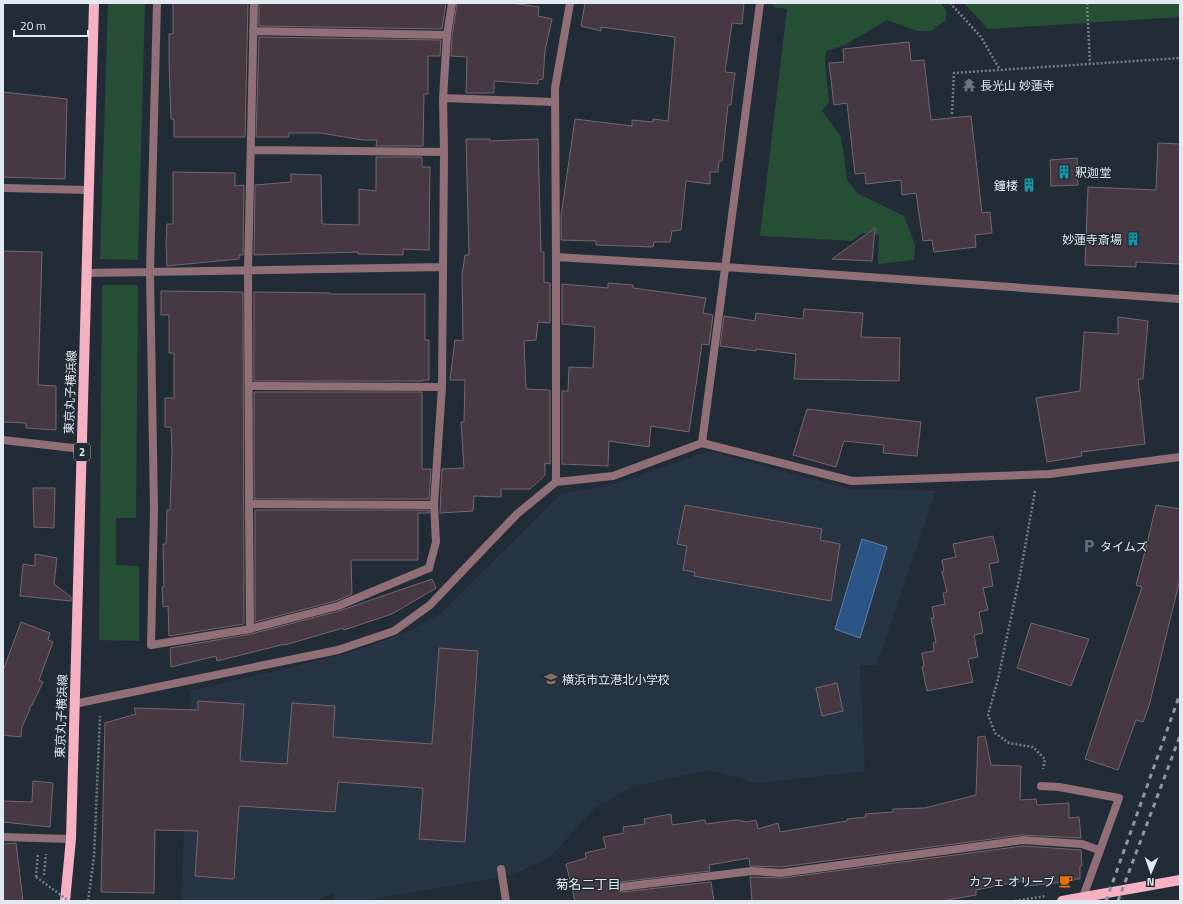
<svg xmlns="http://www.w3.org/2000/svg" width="1183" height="904" font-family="'Titillium Web','Noto Sans JP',sans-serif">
<rect width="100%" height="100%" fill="#222c36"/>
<path fill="#263444" d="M 708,451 L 849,489 L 936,491 L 877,665 L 860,665 L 865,771 L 755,783 L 719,772 L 702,771 L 632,787 L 596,807 L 550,857 L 512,875 L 363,901 L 336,901 L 333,893 L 314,901 L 181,901 L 190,691 L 293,667 L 358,650 L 409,631 L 441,613 L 561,494 L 619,483 Z"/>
<path fill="#264f36" d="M 108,3 L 145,3 L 138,260 L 100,259 Z
M 773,3 L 941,3 L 946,10 L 946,20 L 931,31 L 917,31 L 887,20 L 845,45 L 826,51 L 825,61 L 829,102 L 822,111 L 840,135 L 843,148 L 847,180 L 857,193 L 904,216 L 915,245 L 914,260 L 878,264 L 879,235 L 862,233 L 852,241 L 760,236 L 787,9 L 773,7 Z
M 964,3 L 1180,3 L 1180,17 L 988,29 Z
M 102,285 L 138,285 L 136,518 L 116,518 L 116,565 L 139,566 L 139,641 L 99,640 Z"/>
<path fill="#2b5487" stroke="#6281a6" d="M 862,539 L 887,547 L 860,638 L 835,629 Z"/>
<path fill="#463942" stroke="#766771" d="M 173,3 L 248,3 L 245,137 L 174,137 L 174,119 L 171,119 L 169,62 L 169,34 L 173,34 Z
M 259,3 L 446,3 L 442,29 L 259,26 Z
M 457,3 L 512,3 L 539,7 L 538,16 L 552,19 L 545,51 L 543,79 L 538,80 L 538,84 L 494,81 L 494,93 L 466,93 L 467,57 L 451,56 L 452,36 Z
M 585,3 L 744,3 L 742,24 L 732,23 L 725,72 L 735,73 L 731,105 L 728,105 L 722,161 L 719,161 L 718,172 L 710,172 L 710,184 L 686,181 L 681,230 L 672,231 L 670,242 L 654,242 L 653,247 L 596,245 L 596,241 L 561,240 L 561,216 L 575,119 L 632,126 L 632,120 L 653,122 L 653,119 L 668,121 L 675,37 L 601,27 L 601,31 L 581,26 Z
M 259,37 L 441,40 L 440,56 L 428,56 L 428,94 L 424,94 L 423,146 L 376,146 L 377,140 L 363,140 L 320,133 L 289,133 L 289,137 L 256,137 Z
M 909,42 L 911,61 L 924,60 L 931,120 L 971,116 L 982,213 L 990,212 L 992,233 L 975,235 L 976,247 L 934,252 L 932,240 L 923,241 L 916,193 L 902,195 L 901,180 L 866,184 L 865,173 L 855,174 L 847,103 L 834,105 L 829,63 L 844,62 L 843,49 Z
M 3,92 L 67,99 L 65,179 L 3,177 Z
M 466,139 L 490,139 L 490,141 L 538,139 L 541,252 L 544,252 L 544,282 L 550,283 L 550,323 L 538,322 L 536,340 L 524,341 L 526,389 L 550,390 L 550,464 L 545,463 L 545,475 L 530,489 L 501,489 L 501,497 L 474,496 L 473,511 L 440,513 L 442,469 L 464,468 L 461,422 L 464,422 L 465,380 L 450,380 L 455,340 L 463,341 L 462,275 L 465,255 L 469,255 Z
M 1158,143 L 1180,144 L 1180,264 L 1136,262 L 1136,267 L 1085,265 L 1088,187 L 1156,190 Z
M 376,157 L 422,157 L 422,167 L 430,167 L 429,250 L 403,249 L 403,255 L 358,254 L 358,252 L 254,255 L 255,185 L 291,182 L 291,174 L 321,175 L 322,224 L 359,225 L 359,189 L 376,191 Z
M 1077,158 L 1078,185 L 1051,186 L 1050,160 Z
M 173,172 L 235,173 L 235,186 L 244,185 L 243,255 L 239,255 L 239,259 L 167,266 L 166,244 L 167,224 L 173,224 Z
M 875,228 L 872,261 L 832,259 Z
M 3,251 L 42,252 L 38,385 L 56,386 L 56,430 L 26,428 L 26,423 L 3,422 Z
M 608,283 L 633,285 L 633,288 L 706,298 L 703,313 L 713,315 L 709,345 L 702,344 L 689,432 L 651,426 L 649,447 L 609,441 L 608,466 L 562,464 L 562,391 L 568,391 L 569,367 L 593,368 L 595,327 L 562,324 L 562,284 L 608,288 Z
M 161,291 L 243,292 L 244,624 L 169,636 L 168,606 L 163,607 L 162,587 L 164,587 L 163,544 L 166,544 L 167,510 L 170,510 L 172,450 L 171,427 L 165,427 L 165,398 L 174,398 L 174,353 L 169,353 L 169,315 L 161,315 Z
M 254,292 L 330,293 L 330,294 L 425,294 L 425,340 L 429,340 L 429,380 L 423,380 L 423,381 L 254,381 Z
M 804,309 L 863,313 L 861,337 L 900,338 L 899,381 L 794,379 L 796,354 L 756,349 L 756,351 L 720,346 L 724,316 L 755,321 L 756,313 L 803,319 Z
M 1118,317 L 1148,321 L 1143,379 L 1138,379 L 1145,444 L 1081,452 L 1082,456 L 1047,462 L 1036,398 L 1080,391 L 1084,332 L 1118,334 Z
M 254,392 L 422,392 L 422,469 L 431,469 L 429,499 L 254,499 Z
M 807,409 L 921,422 L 917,456 L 883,453 L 884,445 L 844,441 L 836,467 L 793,455 Z
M 33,488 L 55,488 L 54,528 L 34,527 Z
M 685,505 L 822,529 L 820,540 L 840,544 L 831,601 L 694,576 L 695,572 L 683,570 L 687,546 L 677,544 Z
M 1156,505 L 1180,509 L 1180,579 L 1149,706 L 1143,722 L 1136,720 L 1118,770 L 1085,759 L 1142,587 L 1136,585 L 1147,544 Z
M 255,510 L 429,510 L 429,513 L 418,513 L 418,560 L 351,560 L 352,594 L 336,601 L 255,622 Z
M 993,536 L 999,562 L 989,564 L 993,586 L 983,588 L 988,610 L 979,612 L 983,633 L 974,635 L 978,657 L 968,659 L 973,682 L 927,691 L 922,667 L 924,666 L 922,653 L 934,651 L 933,643 L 936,642 L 931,618 L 934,618 L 932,607 L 945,604 L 943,593 L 947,592 L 942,572 L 944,571 L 942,560 L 956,557 L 953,544 Z
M 35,554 L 57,558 L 54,584 L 71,597 L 71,601 L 20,596 L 23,564 L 35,566 Z
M 432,579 L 436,588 L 392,614 L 344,630 L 343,628 L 285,645 L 285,644 L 217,661 L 216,656 L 171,667 L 170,648 L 251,634 L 339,611 Z
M 21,622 L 50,633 L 48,640 L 53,642 L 39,680 L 43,682 L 32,705 L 30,706 L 30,709 L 22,727 L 21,737 L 3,735 L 3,671 Z
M 1031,623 L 1089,639 L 1071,686 L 1017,668 Z
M 439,648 L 478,651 L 465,842 L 419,839 L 423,788 L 338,782 L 335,812 L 239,806 L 234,879 L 195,876 L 198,831 L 155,830 L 154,893 L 101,892 L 105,723 L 136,714 L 134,708 L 198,710 L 198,701 L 244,704 L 240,761 L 287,764 L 292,703 L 335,706 L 333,737 L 432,744 Z
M 837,683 L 843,711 L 822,716 L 816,688 Z
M 985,736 L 991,765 L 1021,766 L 1020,800 L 1036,799 L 1037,805 L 1069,803 L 1069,818 L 1079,817 L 1081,838 L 1022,835 L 781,867 L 750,866 L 749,858 L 709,865 L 710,871 L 620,882 L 616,885 L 617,891 L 622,892 L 711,882 L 714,901 L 575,901 L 566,864 L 586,858 L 585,853 L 606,848 L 603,837 L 624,833 L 623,827 L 645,824 L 644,819 L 671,814 L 672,825 L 705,820 L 706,824 L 736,820 L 747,822 L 756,820 L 758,829 L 778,823 L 780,832 L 847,821 L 847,819 L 866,817 L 865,814 L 893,812 L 893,809 L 925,808 L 976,795 L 978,737 Z
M 33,781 L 53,783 L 50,827 L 3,822 L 3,801 L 32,802 Z
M 16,843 L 23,901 L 3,901 L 3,844 Z
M 1023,846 L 1081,850 L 1082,866 L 1080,866 L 1080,879 L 1074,879 L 1074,881 L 1027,886 L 1026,880 L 976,890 L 976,895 L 942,901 L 752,901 L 750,877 L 782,878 Z"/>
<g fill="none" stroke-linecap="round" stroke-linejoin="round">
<path stroke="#757e86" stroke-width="2.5" stroke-dasharray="2 2" stroke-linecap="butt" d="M 950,3 L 981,37 L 1000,70
M 1087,3 L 1090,64
M 952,114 L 954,73 L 1180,58
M 1035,491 L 1020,575 L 998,679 L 988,715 L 995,733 L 1009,743 L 1033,747 L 1045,759 L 1043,769
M 44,875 L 46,854
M 36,877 L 38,854
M 88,901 L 94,857 L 100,716
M 1015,901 L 1046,896"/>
<path stroke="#906f77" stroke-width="8" d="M 3,440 L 82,449
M 429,568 L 436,542 L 434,505
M 1041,786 L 1059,787 L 1119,798 L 1083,897
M 501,869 L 506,901
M 621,887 L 752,871 L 781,873 L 1023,840 L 1082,844 L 1099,850"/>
<path stroke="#906f77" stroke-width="8" d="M 157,3 L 150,272 L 154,509 L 151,645 L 250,629
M 254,3 L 248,270 L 249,504 L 434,505 L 442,387 L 444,152 L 443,98 L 447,35 L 452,3
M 253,31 L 447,35
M 443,98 L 554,102
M 251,150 L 444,152
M 3,188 L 89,190
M 556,257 L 555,88 L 570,3
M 86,273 L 443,267
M 249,386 L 442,387
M 702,443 L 760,3
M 556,482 L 556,257 L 725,267 L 1180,299
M 249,504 L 250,629 L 338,606 L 429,568
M 74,704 L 338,650 L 394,631 L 430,605 L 517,514 L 556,482 L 613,476 L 702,443 L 852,481 L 1050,474 L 1180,457
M 3,837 L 71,839"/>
<path stroke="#f6b2c3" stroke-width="10" d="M 65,901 L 71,839 L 94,3
M 1062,901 L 1180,880"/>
<path stroke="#8f979f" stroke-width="3" stroke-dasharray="5 5" stroke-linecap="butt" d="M 1106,901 L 1180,694
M 1118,901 L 1180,736"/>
<path stroke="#757e86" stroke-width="2.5" stroke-dasharray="2 2" stroke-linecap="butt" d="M 36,877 L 69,901"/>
</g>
<defs>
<g id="temple-bare" transform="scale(1.08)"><path d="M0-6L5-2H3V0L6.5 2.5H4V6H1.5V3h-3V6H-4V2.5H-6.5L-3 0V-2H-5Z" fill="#6b7280" stroke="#222c36" stroke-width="2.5" paint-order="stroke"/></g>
<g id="building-bare" transform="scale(1.08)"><path d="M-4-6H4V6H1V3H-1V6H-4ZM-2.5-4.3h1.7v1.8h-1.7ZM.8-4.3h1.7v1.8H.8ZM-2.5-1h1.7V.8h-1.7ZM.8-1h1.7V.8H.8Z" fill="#0f9aa8" stroke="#222c36" stroke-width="2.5" paint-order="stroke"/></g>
<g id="parking-bare" transform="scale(1.08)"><path d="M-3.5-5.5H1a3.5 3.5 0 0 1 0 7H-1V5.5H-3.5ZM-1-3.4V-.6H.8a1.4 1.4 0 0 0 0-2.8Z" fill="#5c6f8a" stroke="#222c36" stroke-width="2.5" paint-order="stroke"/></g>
<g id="school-bare" transform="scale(1.08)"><path d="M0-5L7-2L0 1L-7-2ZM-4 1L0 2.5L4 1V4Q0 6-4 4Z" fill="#8d6e63" stroke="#222c36" stroke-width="2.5" paint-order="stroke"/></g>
<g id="cafe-bare" transform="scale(1.08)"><path d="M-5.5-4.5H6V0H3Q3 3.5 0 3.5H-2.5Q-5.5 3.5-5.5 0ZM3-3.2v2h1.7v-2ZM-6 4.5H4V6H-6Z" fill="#e8710a" stroke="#222c36" stroke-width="2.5" paint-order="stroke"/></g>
</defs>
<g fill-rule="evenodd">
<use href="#temple-bare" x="969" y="85"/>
<use href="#building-bare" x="1064" y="172"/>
<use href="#building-bare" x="1029" y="185"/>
<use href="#building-bare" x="1133" y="239"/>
<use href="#parking-bare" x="1089" y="546"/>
<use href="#school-bare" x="551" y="679"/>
<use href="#cafe-bare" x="1066" y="881"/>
</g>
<g text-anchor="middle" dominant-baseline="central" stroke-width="3" stroke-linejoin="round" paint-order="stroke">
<rect fill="#222c36" stroke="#a9b0b8" stroke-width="1" x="74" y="443" width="16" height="18" rx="3"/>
<g font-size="11" font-weight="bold" fill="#e3e9f0">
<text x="82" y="452">2</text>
</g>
<g font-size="12" fill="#e3e9f0" stroke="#222c36" text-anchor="start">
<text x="980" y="85">長光山 妙蓮寺</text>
<text x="1075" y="172">釈迦堂</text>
<text x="1018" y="185" text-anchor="end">鐘楼</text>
<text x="1122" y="239" text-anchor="end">妙蓮寺斎場</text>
<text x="1100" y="546">タイムズ</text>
<text x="562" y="679">横浜市立港北小学校</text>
<text x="1055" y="881" text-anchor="end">カフェ オリーブ</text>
</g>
<g font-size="12" fill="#e3e9f0" stroke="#222c36">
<text transform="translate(70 392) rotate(-88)">東京丸子横浜線</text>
<text transform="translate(61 716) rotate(-88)">東京丸子横浜線</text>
</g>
<g font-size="13" fill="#e3e9f0" stroke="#222c36">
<text x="588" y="884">菊名二丁目</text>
</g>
</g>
<rect width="1183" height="904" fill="none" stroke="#e3e9f0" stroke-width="8"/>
<g transform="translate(1151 872) rotate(182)" stroke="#222c36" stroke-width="3" paint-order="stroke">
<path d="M0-3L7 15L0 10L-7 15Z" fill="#e3e9f0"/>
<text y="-6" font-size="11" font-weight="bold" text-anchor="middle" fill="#e3e9f0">N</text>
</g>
<path d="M14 30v6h74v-6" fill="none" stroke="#e3e9f0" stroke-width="2"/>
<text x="20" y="30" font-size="12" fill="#e3e9f0" stroke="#222c36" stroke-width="3" paint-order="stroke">20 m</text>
</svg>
